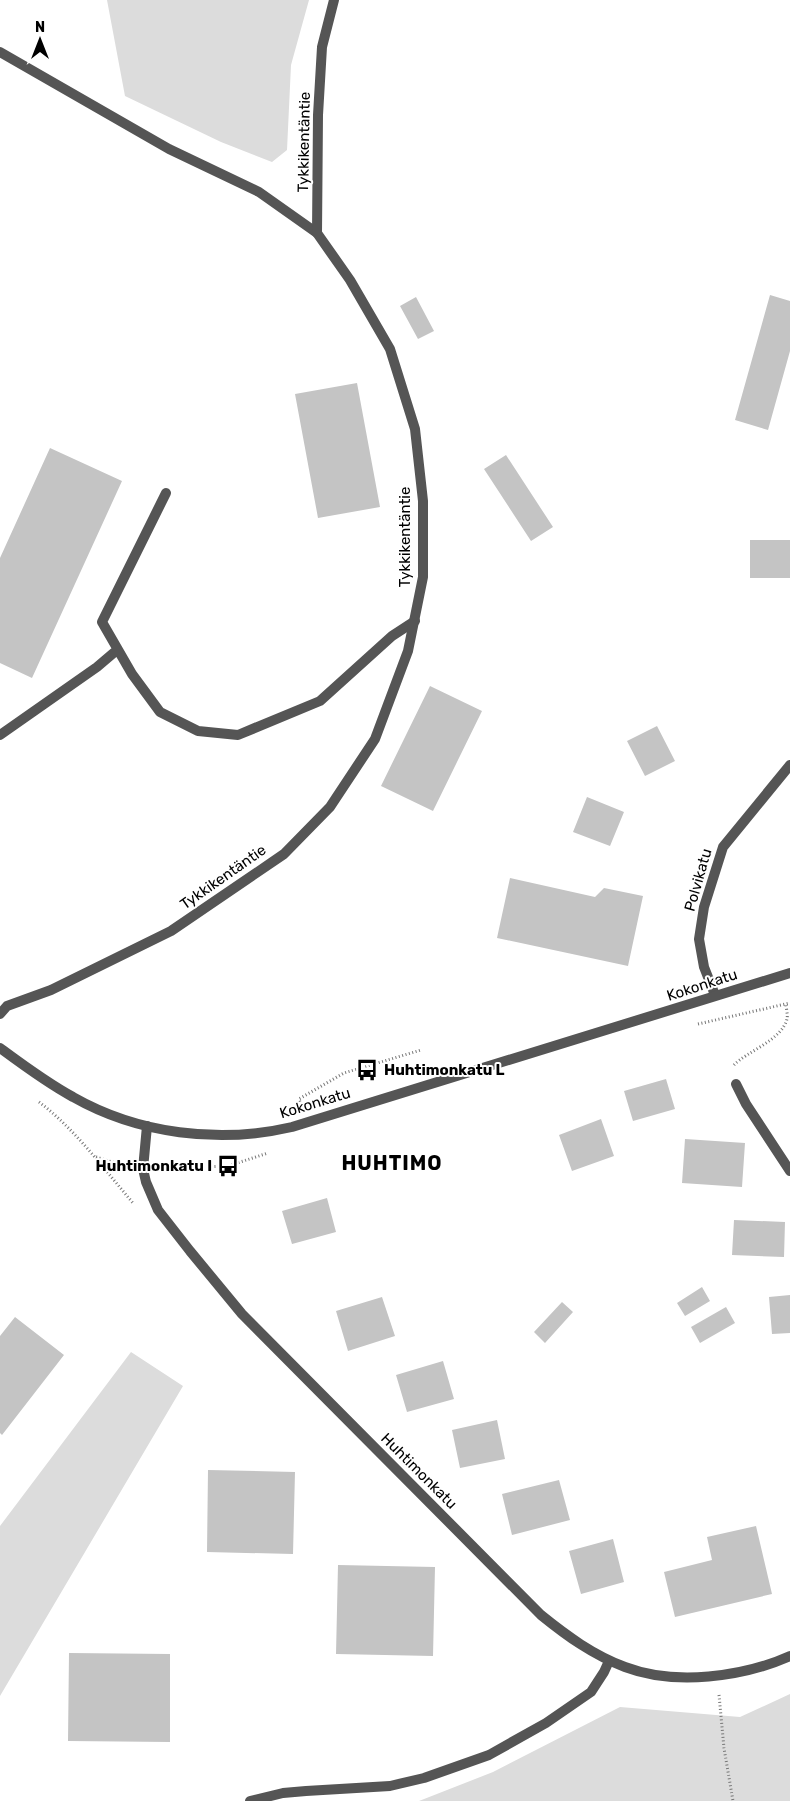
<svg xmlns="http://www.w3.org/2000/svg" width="790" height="1801" font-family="Rubik,sans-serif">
<rect width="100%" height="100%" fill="#fff"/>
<path fill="#dcdcdc" d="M 107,0 L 309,0 L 291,65 L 287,150 L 272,162 L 221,142 L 125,96 Z
M 131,1352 L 183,1386 L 0,1696 L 0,1526 Z
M 790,1694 L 790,1801 L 419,1801 L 493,1772 L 620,1707 L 740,1717 Z"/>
<path fill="#c4c4c4" d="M 770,295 L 790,301 L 790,351 L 768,430 L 735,420 Z
M 416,297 L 434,331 L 418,339 L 400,306 Z
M 357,383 L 380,507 L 318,518 L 295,394 Z
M 50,448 L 122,481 L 32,678 L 0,663 L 0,558 Z
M 506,455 L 553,527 L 531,541 L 484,469 Z
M 750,540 L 790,540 L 790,578 L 750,578 Z
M 430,686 L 482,711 L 433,811 L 381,786 Z
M 657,726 L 675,761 L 645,776 L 627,741 Z
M 587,797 L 624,812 L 610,846 L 573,832 Z
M 510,878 L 595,897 L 604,888 L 643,896 L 628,966 L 497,938 Z
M 666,1079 L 675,1109 L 633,1121 L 624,1091 Z
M 601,1119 L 614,1156 L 572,1171 L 559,1135 Z
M 685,1139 L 745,1143 L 742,1187 L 682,1183 Z
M 327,1198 L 336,1232 L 292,1244 L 282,1211 Z
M 734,1220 L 785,1222 L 784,1257 L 732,1255 Z
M 702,1287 L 710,1301 L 685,1316 L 677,1303 Z
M 790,1295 L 790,1333 L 772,1334 L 769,1297 Z
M 382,1297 L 395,1336 L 348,1351 L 336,1311 Z
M 562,1302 L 573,1312 L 545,1343 L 534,1332 Z
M 726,1307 L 735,1323 L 700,1343 L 691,1327 Z
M 15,1317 L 64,1355 L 2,1435 L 0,1433 L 0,1336 Z
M 443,1361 L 454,1399 L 407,1412 L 396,1375 Z
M 497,1420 L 505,1459 L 460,1468 L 452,1430 Z
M 208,1470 L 295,1472 L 293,1554 L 207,1552 Z
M 559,1480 L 570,1520 L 512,1535 L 502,1494 Z
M 756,1526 L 772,1594 L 675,1617 L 664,1572 L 712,1560 L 707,1537 Z
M 613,1539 L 624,1582 L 581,1594 L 569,1551 Z
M 338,1565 L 435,1567 L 433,1656 L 336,1654 Z
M 69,1653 L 170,1654 L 170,1742 L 68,1741 Z"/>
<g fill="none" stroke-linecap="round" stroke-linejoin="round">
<path stroke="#777" stroke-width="3" stroke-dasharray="1 2.5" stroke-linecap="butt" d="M 698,1024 L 790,1003
M 734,1065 C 746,1052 782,1040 787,1019 C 788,1015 786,1008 786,1004
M 39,1102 C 75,1129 104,1169 133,1203
M 301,1105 L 299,1099 L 344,1073 L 421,1050
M 96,1157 L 125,1166
M 162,1168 L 228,1166 L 268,1153
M 719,1695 L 724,1748 L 733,1801"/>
<path stroke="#555" stroke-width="10" d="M 0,52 L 169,149 L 259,192 L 317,233
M 166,493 L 102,622 L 132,674 L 160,712 L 198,731 L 238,735 L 320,701 L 392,636 L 415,621
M 0,735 L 97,667 L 117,650
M 250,1801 L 283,1793 L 306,1791 L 390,1786 L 424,1778 L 489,1755 L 546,1723 L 591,1692 L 604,1672 L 609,1661"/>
<path stroke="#555" stroke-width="10" d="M 715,995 L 704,967 L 699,939 L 704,907 L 723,847 L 790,765
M 0,1014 L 7,1006 L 51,990 L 171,931 L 284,854 L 330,807 L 375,739 L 408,651 L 423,577 L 423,501 L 415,429 L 390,349 L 350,280 L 317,233 L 318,115 L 322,47 L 334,0
M 736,1084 L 746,1104 L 790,1171
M 147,1126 L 143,1169 L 146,1182 L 158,1210 L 190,1251 L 242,1314 L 541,1615 C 567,1636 593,1655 625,1667 C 675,1686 743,1677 790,1656"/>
<path stroke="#555" stroke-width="10" d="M 0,1048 C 23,1065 47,1083 73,1097 C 138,1134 219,1144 292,1127 L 790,973"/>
</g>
<defs>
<g id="bus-bare" transform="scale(1.725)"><path d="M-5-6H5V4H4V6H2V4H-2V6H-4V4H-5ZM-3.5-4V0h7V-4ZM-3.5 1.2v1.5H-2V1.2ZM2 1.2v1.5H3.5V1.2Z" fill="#000" stroke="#fff" stroke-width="2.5" paint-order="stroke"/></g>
</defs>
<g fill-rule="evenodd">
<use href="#bus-bare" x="367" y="1070"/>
<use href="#bus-bare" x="228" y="1166"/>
</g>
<g text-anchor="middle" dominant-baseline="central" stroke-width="4" stroke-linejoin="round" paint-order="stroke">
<g font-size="15" fill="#000" stroke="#fff">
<text transform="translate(304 142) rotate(-89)">Tykkikentäntie</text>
<text transform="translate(405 537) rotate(-90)">Tykkikentäntie</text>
<text transform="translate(223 877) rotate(-35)">Tykkikentäntie</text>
<text transform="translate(698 880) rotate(-74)">Polvikatu</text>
<text transform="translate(702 985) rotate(-18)">Kokonkatu</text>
<text transform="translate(315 1103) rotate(-17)">Kokonkatu</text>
<text transform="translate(419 1471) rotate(45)">Huhtimonkatu</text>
</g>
<g font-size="15" font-weight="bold" fill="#000" stroke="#fff" text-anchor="start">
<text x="384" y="1070">Huhtimonkatu L</text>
<text x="212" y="1166" text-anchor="end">Huhtimonkatu I</text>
</g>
<g font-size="20" font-weight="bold" letter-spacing="1" fill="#000" stroke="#fff">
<text x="392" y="1163">HUHTIMO</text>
</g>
</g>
<g transform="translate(40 40)" stroke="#ffffff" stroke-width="4" paint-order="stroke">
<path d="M0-4L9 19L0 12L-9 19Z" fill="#000000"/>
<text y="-8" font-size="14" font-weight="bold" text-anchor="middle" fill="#000000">N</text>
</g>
</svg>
